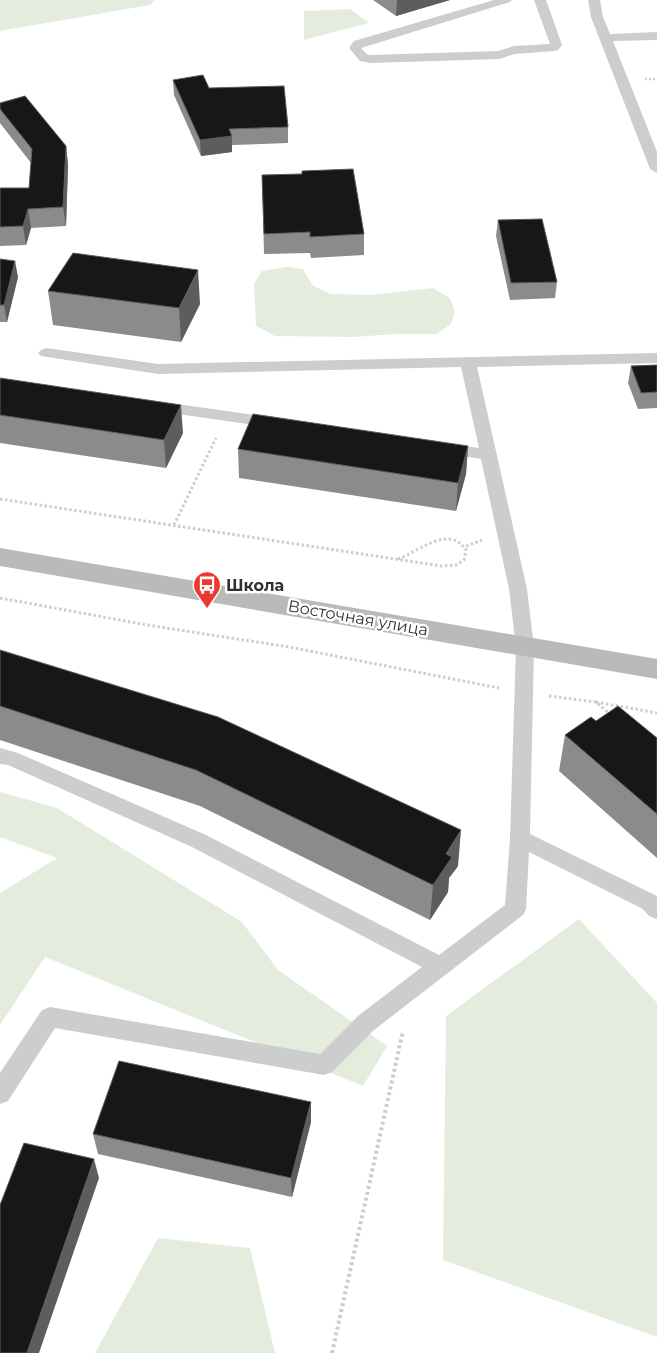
<svg xmlns="http://www.w3.org/2000/svg" width="657" height="1353" font-family="Montserrat,sans-serif">
<rect width="100%" height="100%" fill="#fff"/>
<path fill="#e4eddd" d="M 0,0 L 155,0 L 150,5 L 0,31 Z
M 350,9 L 369,23 L 304,40 L 304,11 Z
M 287,267 L 303,269 L 313,286 L 331,294 L 371,295 L 433,288 L 450,298 L 455,312 L 451,324 L 437,334 L 396,334 L 354,337 L 275,336 L 256,326 L 254,284 L 262,271 Z
M 0,792 L 57,808 L 242,922 L 278,970 L 387,1046 L 363,1086 L 45,957 L 0,1025 L 0,893 L 57,858 L 0,837 Z
M 579,919 L 657,1003 L 657,1337 L 443,1260 L 446,1016 Z
M 158,1238 L 250,1248 L 275,1353 L 95,1353 Z"/>
<g fill="none" stroke-linecap="round" stroke-linejoin="round">
<path stroke="#cdcdcd" stroke-width="2.5" stroke-dasharray="2 2" stroke-linecap="butt" d="M 645,79 L 657,79"/>
<path stroke="#cdcdcd" stroke-width="3" stroke-dasharray="2.5 2.5" stroke-linecap="butt" d="M 0,499 L 441,566 L 456,565 L 464,560 L 466,550 L 464,547
M 174,525 L 216,438
M 398,559 C 418,552 446,526 464,547 L 482,540
M 0,598 L 147,625 L 289,647 L 499,688
M 549,696 L 596,702 L 611,715
M 596,702 L 657,713"/>
<path stroke="#cdcdcd" stroke-width="4" stroke-dasharray="3 3" stroke-linecap="butt" d="M 332,1353 L 403,1031"/>
<path fill="#cdcdcd" fill-rule="evenodd" d="M 494,0 L 512,0 L 510,2 L 361,48 L 368,55 L 371,55 L 498,51 L 514,46 L 550,44 L 534,0 L 546,0 L 562,45 L 558,50 L 554,51 L 515,54 L 499,59 L 371,63 L 360,61 L 349,48 L 354,41 Z
M 588,0 L 600,0 L 603,17 L 610,34 L 657,32 L 657,40 L 613,41 L 657,152 L 657,173 L 650,169 L 591,17 Z
M 46,348 L 158,364 L 657,353 L 657,363 L 477,367 L 527,589 L 534,647 L 530,834 L 657,896 L 657,919 L 649,916 L 643,909 L 529,852 L 526,909 L 523,915 L 374,1030 L 332,1072 L 324,1075 L 55,1028 L 8,1101 L 0,1104 L 0,1073 L 42,1010 L 50,1007 L 320,1054 L 358,1016 L 422,967 L 192,847 L 8,765 L 0,764 L 0,748 L 18,753 L 206,835 L 439,955 L 505,905 L 510,838 L 516,647 L 509,589 L 481,459 L 443,453 L 437,452 L 435,448 L 437,444 L 443,443 L 479,448 L 461,367 L 158,374 L 41,356 L 38,353 L 41,350 Z
M 156,401 L 275,418 L 281,419 L 283,423 L 281,427 L 275,428 L 150,410 L 148,406 L 150,402 Z"/>
<path fill="#bababa" fill-rule="evenodd" d="M 0,548 L 657,659 L 657,679 L 0,566 Z"/>
</g>
<path fill="#8b8b8b" d="M 373,0 L 450,0 L 396,16 Z
M 173,80 L 209,88 L 288,127 L 288,143 L 232,145 L 232,152 L 201,156 L 174,95 Z
M 0,103 L 66,146 L 68,165 L 66,226 L 31,228 L 26,245 L 0,246 L 0,188 L 29,188 L 31,163 L 0,123 Z
M 262,175 L 364,234 L 364,255 L 311,258 L 310,253 L 264,254 Z
M 498,220 L 557,282 L 555,298 L 510,300 L 496,236 Z
M 0,259 L 18,277 L 7,322 L 0,322 Z
M 48,291 L 200,304 L 181,342 L 53,325 Z
M 657,365 L 657,408 L 638,409 L 628,383 L 631,366 Z
M 0,378 L 183,433 L 166,468 L 0,443 Z
M 468,446 L 466,474 L 456,511 L 239,478 L 238,449 Z
M 0,650 L 458,866 L 449,878 L 448,892 L 430,920 L 200,806 L 0,740 Z
M 596,721 L 657,738 L 657,858 L 559,771 L 565,735 Z
M 311,1122 L 292,1197 L 98,1154 L 93,1134 Z"/>
<path fill="#5d5d5d" d="M 397,0 L 450,0 L 396,16 Z
M 232,136 L 232,152 L 201,156 L 200,140 Z
M 66,146 L 68,165 L 66,226 L 63,207 Z
M 28,209 L 31,228 L 26,245 L 23,226 Z
M 15,261 L 18,277 L 7,322 L 4,305 Z
M 198,270 L 200,304 L 181,342 L 179,308 Z
M 181,405 L 183,433 L 166,468 L 164,440 Z
M 468,446 L 466,474 L 456,511 L 458,483 Z
M 461,830 L 458,866 L 449,878 L 448,892 L 430,920 L 433,885 L 446,854 Z
M 311,1102 L 311,1122 L 292,1197 L 291,1178 Z
M 94,1159 L 99,1178 L 39,1353 L 27,1353 Z"/>
<path fill="#171717" stroke="#5d5d5d" d="M 203,75 L 209,88 L 284,86 L 288,127 L 229,129 L 232,136 L 200,140 L 173,80 Z
M 25,96 L 66,146 L 63,207 L 28,209 L 23,226 L 0,227 L 0,188 L 29,188 L 32,149 L 0,109 L 0,103 Z
M 353,169 L 364,234 L 310,237 L 310,232 L 264,234 L 262,175 L 302,174 L 302,171 Z
M 542,219 L 557,282 L 511,283 L 498,220 Z
M 73,253 L 198,270 L 179,308 L 48,291 Z
M 0,259 L 15,261 L 4,305 L 0,305 Z
M 657,365 L 657,392 L 641,393 L 631,366 Z
M 0,378 L 181,405 L 164,440 L 0,415 Z
M 253,414 L 468,446 L 458,483 L 238,449 Z
M 0,650 L 218,717 L 461,830 L 446,854 L 452,857 L 433,885 L 196,770 L 0,706 Z
M 618,706 L 657,738 L 657,814 L 565,735 L 591,717 L 596,721 Z
M 119,1061 L 311,1102 L 291,1178 L 93,1134 Z
M 24,1143 L 94,1159 L 27,1353 L 0,1353 L 0,1205 Z"/>
<defs>
<g id="bus-pin" transform="scale(1.4375)"><path d="M0 17L-7.5 6A9.5 9.5 0 1 1 7.5 6Z" fill="#eb392e" stroke="#fff"/><path d="M-5-6H5V4H4V6H2V4H-2V6H-4V4H-5ZM-3.5-4V0h7V-4ZM-3.5 1.2v1.5H-2V1.2ZM2 1.2v1.5H3.5V1.2Z" fill="#fff"/></g>
</defs>
<g fill-rule="evenodd">
<use href="#bus-pin" x="207" y="585"/>
</g>
<g text-anchor="middle" dominant-baseline="central" stroke-width="5" stroke-linejoin="round" paint-order="stroke">
<g font-size="16" font-weight="bold" fill="#303030" stroke="#fff" text-anchor="start">
<text x="226" y="585">Школа</text>
</g>
<g font-size="16" fill="#303030" stroke="#fff">
<text transform="translate(358 618) rotate(10)">Восточная улица</text>
</g>
</g>
</svg>
